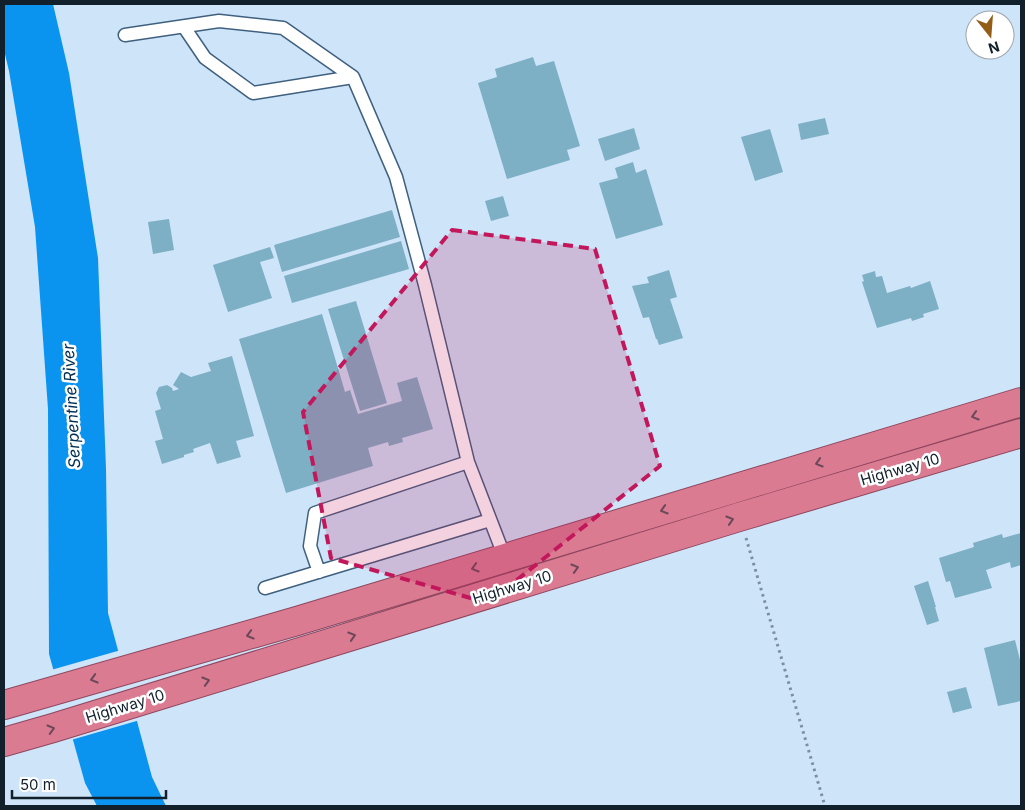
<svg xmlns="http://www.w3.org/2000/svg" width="1025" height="810" font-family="Inter,sans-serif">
<rect width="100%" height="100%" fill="#cee4f9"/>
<path fill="#0b94ef" d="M 4,4 L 53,4 L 69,73 L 98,258 L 106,469 L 108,613 L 152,777 L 166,806 L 97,806 L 85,783 L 49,654 L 48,409 L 35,227 L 9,71 L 4,50 Z"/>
<path fill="#cee4f9" d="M 121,650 L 140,720 L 71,740 L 51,670 Z"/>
<path fill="#7dafc5" d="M 533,57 L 536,66 L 554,61 L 580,146 L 567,150 L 570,160 L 507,179 L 478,83 L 497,77 L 495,69 Z
M 825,118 L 829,134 L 801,140 L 798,124 Z
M 634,128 L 640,149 L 605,161 L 598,139 Z
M 770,129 L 783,172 L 755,181 L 741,137 Z
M 633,162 L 636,173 L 646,169 L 663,225 L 616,239 L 599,183 L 618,178 L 615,168 Z
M 503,196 L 509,216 L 491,221 L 485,201 Z
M 392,210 L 400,237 L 282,272 L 274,245 Z
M 169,219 L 174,250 L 153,254 L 148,222 Z
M 401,241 L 409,269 L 292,303 L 284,276 Z
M 270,247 L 274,258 L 260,262 L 272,298 L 228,312 L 213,265 Z
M 669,270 L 677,297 L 670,299 L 683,338 L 659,345 L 657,339 L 656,339 L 649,317 L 643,318 L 632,286 L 649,283 L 647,277 Z
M 875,271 L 876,277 L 882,276 L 887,293 L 910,286 L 911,288 L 930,281 L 939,309 L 923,314 L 924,317 L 912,321 L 911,318 L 877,328 L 862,282 L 864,281 L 862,275 Z
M 356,301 L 387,403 L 360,411 L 328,309 Z
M 322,314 L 345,392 L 350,390 L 358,414 L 402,401 L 397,383 L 417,377 L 433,429 L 402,438 L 403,442 L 389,446 L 388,442 L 368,448 L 373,466 L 286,493 L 239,339 Z
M 232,356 L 254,436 L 236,441 L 241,457 L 217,464 L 210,443 L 193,449 L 194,452 L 184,455 L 184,457 L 162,464 L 155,441 L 163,439 L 155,411 L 161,409 L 156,393 L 159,387 L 167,385 L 172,388 L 173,391 L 179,389 L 173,385 L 181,372 L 191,377 L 211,371 L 208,363 Z
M 1021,533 L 1021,565 L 1011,568 L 1010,562 L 986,570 L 992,588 L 955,598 L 950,581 L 946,582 L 939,558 L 974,547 L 973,543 L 1002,534 L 1003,538 Z
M 928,581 L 936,607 L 935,607 L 939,621 L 927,625 L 914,586 Z
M 1015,640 L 1021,664 L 1021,701 L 998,706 L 984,648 Z
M 966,687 L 972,708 L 953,713 L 947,692 Z"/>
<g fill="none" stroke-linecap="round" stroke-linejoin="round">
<g stroke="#3f607e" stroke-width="15">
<path id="service" d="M 184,27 L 205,58 L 253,93 L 353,77
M 125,35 L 219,21 L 283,28 L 353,77 L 396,177 L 425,285 L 468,462 L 505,558
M 319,572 L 310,546 L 315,513 L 468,462
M 265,588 L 490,520"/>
</g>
<g stroke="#8e465d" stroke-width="30">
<path id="trunk" d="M 4,705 L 297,621 L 1021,402
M 4,742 L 53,728 L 739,517 L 1021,433"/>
</g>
<path stroke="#7c8e9f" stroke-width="3" stroke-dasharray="2.5 4" stroke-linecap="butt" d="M 746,538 L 825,806"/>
<use href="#service" stroke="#fff" stroke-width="12"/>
<use href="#trunk" stroke="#da7b92" stroke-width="28"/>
</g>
<defs><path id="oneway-chevron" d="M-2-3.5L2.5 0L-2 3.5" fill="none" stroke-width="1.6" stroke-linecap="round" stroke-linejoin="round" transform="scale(1.25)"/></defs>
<g stroke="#6c495a">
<use href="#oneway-chevron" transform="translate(975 416) rotate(163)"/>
<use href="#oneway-chevron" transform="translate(819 463) rotate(163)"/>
<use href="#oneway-chevron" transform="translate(664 510) rotate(163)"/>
<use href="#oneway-chevron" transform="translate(730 520) rotate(-17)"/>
<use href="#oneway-chevron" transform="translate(475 568) rotate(163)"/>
<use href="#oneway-chevron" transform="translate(575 568) rotate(-17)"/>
<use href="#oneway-chevron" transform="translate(250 635) rotate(164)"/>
<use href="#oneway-chevron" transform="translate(352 636) rotate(-17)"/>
<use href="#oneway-chevron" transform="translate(94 679) rotate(164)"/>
<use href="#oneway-chevron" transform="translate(206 681) rotate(-17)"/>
<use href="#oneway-chevron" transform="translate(51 729) rotate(-16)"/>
</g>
<path fill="#c2185b" fill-opacity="0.2" stroke="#c2185b" stroke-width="4" stroke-dasharray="10 6" stroke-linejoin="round" d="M 452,230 L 595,249 L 660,466 L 488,603 L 331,558 L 303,412 Z"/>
<g text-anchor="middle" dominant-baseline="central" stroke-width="5" stroke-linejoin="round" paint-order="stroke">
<g font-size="15" fill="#12202c" stroke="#fff">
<text transform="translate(900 469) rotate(-16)">Highway 10</text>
<text transform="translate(512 587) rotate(-17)">Highway 10</text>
<text transform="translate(125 706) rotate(-17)">Highway 10</text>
</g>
<g font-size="16" font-style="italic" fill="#002e52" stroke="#fff">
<text transform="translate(71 406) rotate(-93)">Serpentine River</text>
</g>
</g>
<rect width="1025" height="810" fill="none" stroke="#12202c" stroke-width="10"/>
<g transform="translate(990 35) rotate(163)"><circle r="24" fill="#ffffff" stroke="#a0a6ab"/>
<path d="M0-4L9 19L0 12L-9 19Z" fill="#945d15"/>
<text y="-8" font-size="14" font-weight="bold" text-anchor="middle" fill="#12202c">N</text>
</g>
<path d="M12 790v8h154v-8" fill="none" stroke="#12202c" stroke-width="2.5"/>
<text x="20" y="790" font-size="15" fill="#12202c" stroke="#ffffff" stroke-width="4" paint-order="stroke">50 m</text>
</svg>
